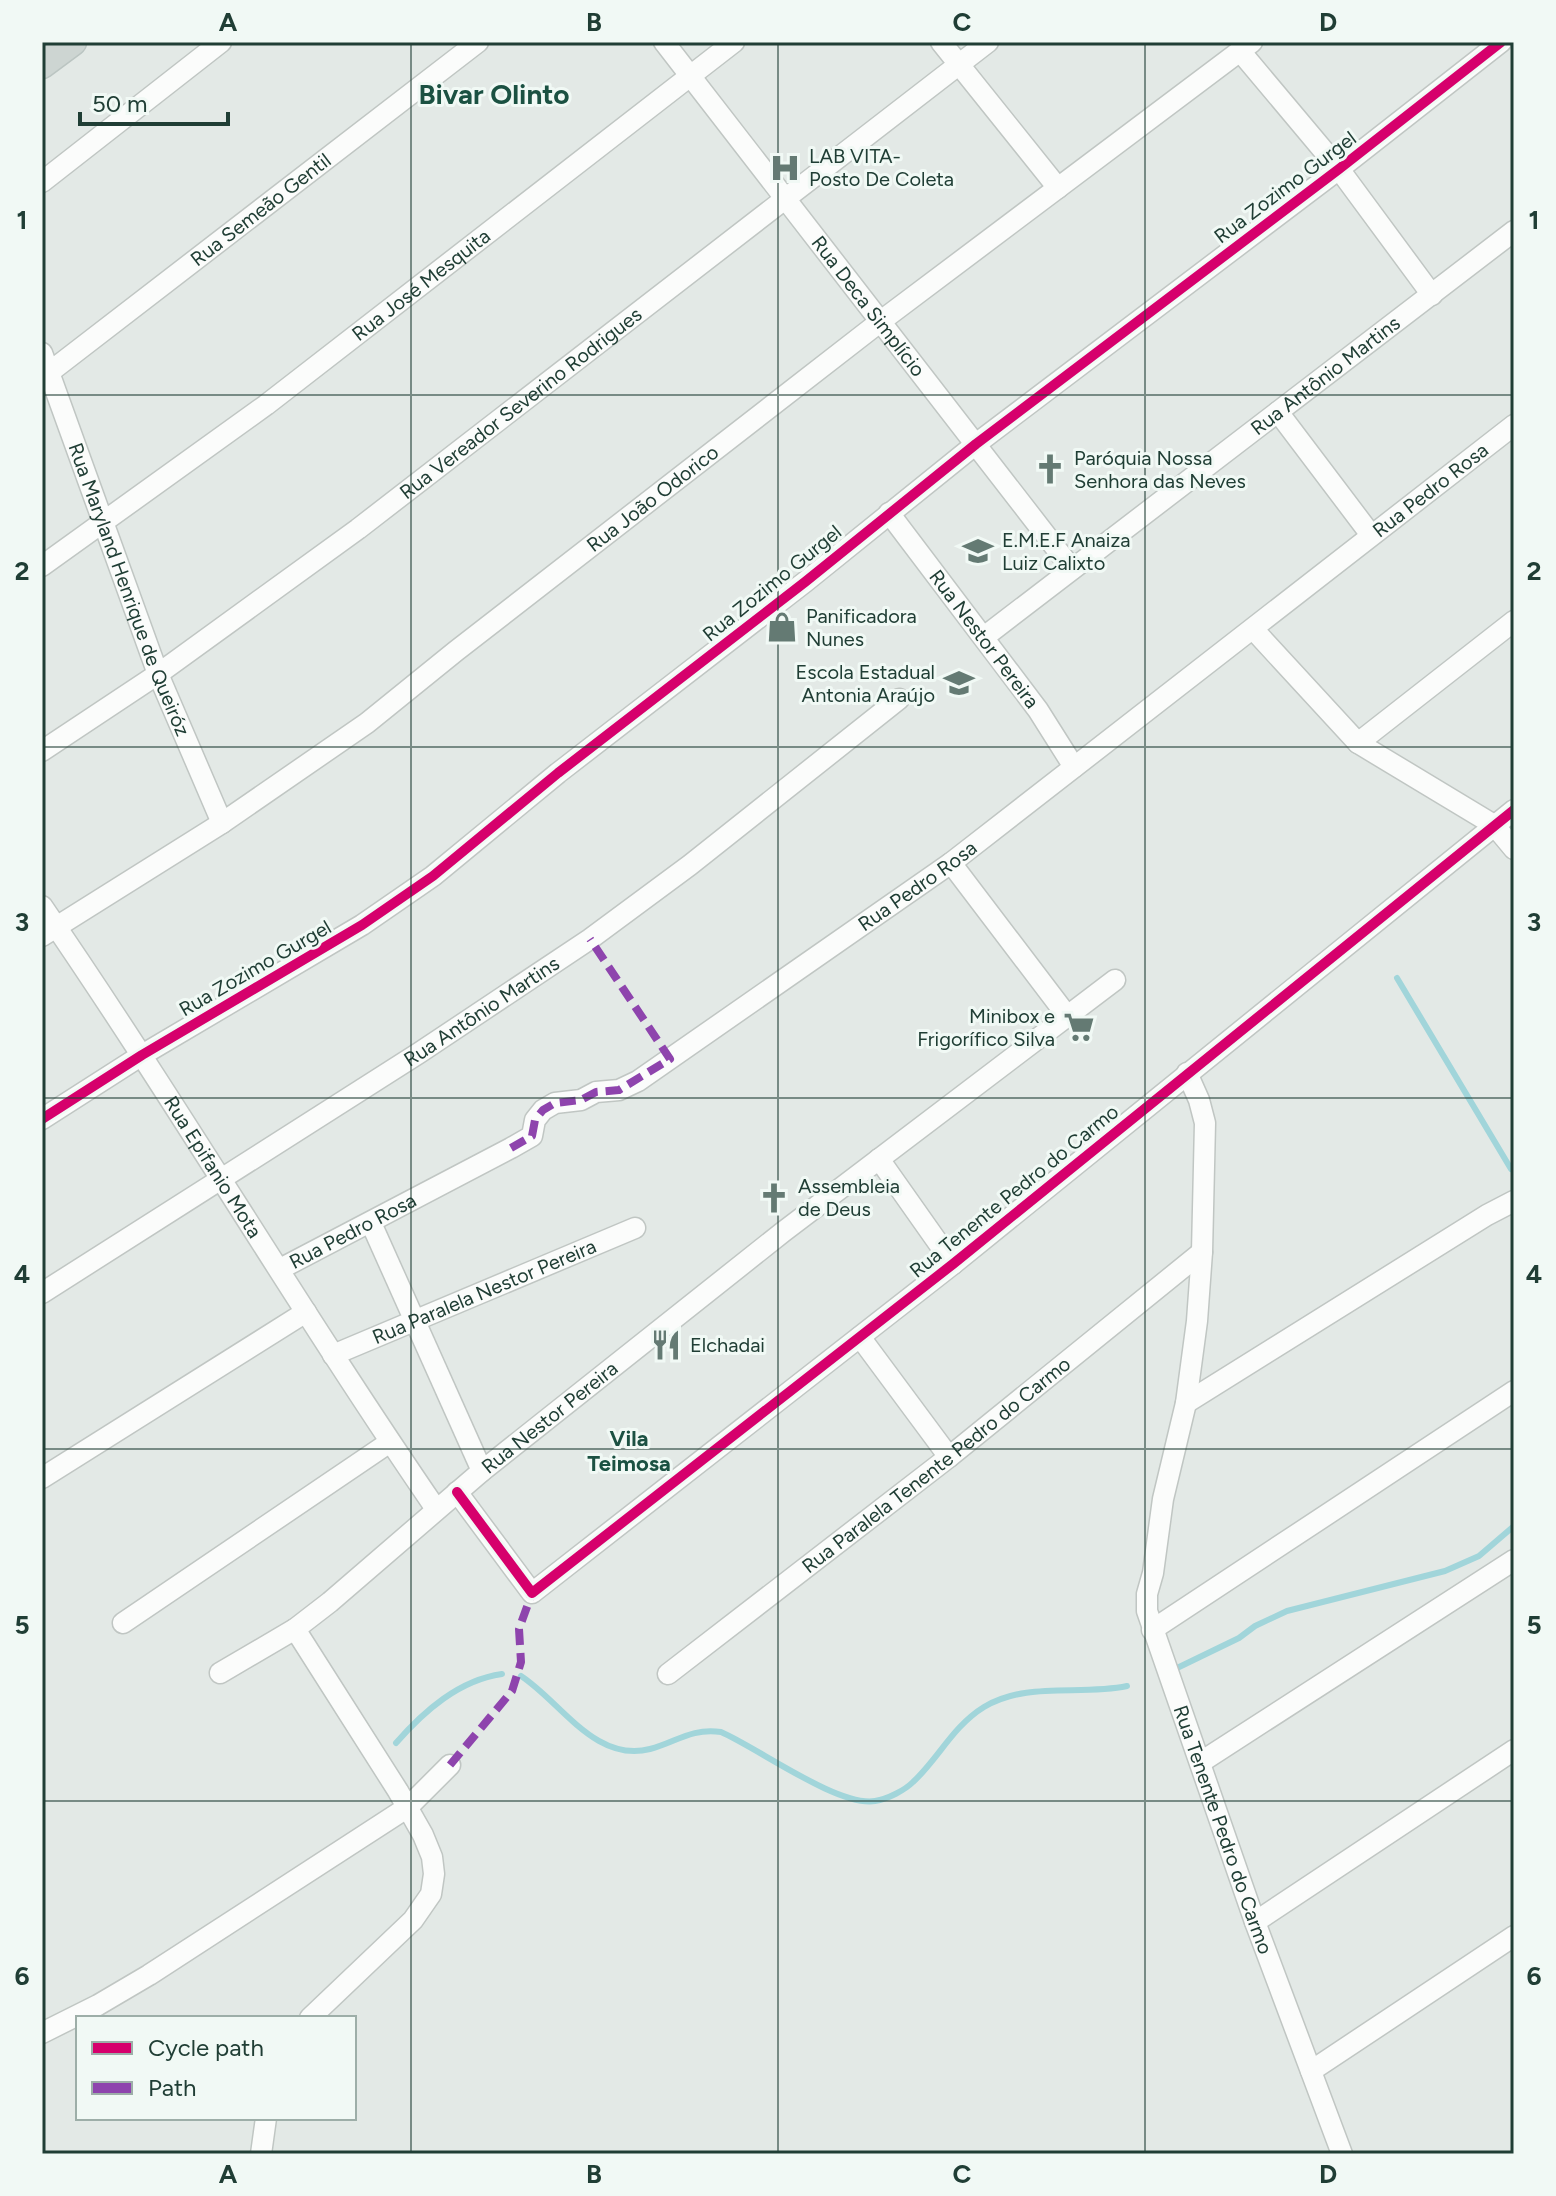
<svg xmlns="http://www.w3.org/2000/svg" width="1556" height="2196" font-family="Figtree,sans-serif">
<rect width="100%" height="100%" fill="#e3e9e6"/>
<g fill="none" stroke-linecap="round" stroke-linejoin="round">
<path stroke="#a1d5da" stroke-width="6" d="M 1397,978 L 1511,1169
M 1175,1669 L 1239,1638 L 1255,1626 L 1287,1611 L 1445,1571 L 1479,1556 L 1514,1526
M 521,1676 C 561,1702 595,1763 650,1749 C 677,1742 690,1728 721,1732 C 758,1748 838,1807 875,1801 C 888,1799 905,1790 913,1782 C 938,1759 953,1726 984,1707 C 1027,1681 1080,1696 1127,1686
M 396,1743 C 424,1711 459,1680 502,1674"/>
<g stroke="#c0c6c3" stroke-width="23">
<g id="minor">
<path id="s1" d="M 664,42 L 1072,569"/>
<path d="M 941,42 L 1058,188"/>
<path d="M 1240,51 L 1339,169 L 1432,295"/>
<path d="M 42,182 L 221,42"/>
<path id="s2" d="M 42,353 L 158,674 L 222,823"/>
<path id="s3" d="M 42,378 L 478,42"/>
<path d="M 1278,412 L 1371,535"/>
<path id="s4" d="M 889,513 L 1038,710 L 1074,767"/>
<path id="s5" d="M 42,566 L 266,405 L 734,42"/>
<path d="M 1253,629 L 1358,743 L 1494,825 L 1514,849"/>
<path id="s6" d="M 984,637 L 1514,231"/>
<path d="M 1358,743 L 1514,621"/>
<path id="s7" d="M 42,751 L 158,674 L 358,529 L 988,42"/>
<path d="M 951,863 L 1068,1017"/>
<path id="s8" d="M 42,906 C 178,1104 300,1311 436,1509"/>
<path id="s9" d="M 42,936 L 222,823 L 367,723 L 456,651 L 881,321 L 1252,42"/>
<path id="s10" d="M 1187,1073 L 1199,1100 L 1205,1123 L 1202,1252 L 1197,1321 L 1186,1403 L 1163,1499 L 1153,1573 L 1147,1594 L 1147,1611 L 1255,1922 L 1342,2154"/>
<path d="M 42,1119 L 142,1055 L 362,925 L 433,876 L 558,773 L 805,582 L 976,444 L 1339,169 L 1501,42"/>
<path d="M 879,1159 L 953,1264"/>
<path d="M 371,1223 L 482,1471"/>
<path id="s11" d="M 280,1269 L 511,1148 L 532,1136 L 535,1120 L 543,1110 L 555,1103 L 581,1100 L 596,1092 L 619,1090 L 638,1081 L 951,863 L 1514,425"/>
<path id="s12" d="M 42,1293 L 419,1053 L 590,939 L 690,865 L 899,699"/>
<path d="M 860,1337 L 949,1457"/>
<path id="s13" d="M 333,1355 L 635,1228"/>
<path d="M 1186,1403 L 1487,1215 L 1514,1201"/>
<path d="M 42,1478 L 306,1312"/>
<path d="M 457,1492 L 532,1593 L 953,1264 L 1514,810"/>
<path d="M 123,1623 L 390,1442"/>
<path d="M 295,1629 L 398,1791 L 423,1835 L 432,1857 L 434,1874 L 431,1894 L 413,1920 L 310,2018"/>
<path d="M 1152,1630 L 1514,1391"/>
<path id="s14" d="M 220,1673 L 295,1629 L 330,1602 L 482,1471 L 783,1232 L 1115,980"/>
<path id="s15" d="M 668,1674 L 949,1457 L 1202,1252"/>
<path d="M 1201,1762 L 1514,1560"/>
<path d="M 1255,1922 L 1514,1750"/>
<path d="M 42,2033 L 98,2005 L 149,1975 L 408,1807 L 450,1765"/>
<path d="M 1311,2071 L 1514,1936"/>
<path d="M 261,2154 L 266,2118"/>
</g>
</g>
<g stroke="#bbc5c2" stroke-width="29">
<path id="major" d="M 42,65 L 73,42"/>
</g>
<use href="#minor" stroke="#fbfcfb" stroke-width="20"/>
<use href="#major" stroke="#cdd5d2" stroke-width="26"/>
<path stroke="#8e44ad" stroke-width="8" stroke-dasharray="16 8" stroke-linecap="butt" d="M 511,1148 L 532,1136 L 535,1120 L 543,1110 L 555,1103 L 581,1100 L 596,1092 L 619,1090 L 670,1059 L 590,939
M 450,1765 L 512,1691 L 521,1662 L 519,1629 L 532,1593"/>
<g stroke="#f1f9f5" stroke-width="15">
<path id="cycleway" d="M 42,1119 L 142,1055 L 362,925 L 433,876 L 558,773 L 805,582 L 976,444 L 1339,169 L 1501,42
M 457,1492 L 532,1593 L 953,1264 L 1514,810"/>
</g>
<use href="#cycleway" stroke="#d6006c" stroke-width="10"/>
</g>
<path fill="none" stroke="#203e35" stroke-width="2" stroke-opacity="0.55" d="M 411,42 L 411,2154M 778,42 L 778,2154M 1145,42 L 1145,2154M 42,395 L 1514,395M 42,747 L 1514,747M 42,1098 L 1514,1098M 42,1449 L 1514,1449M 42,1801 L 1514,1801"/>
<defs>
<g id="hospital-bare" transform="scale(2.4)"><path d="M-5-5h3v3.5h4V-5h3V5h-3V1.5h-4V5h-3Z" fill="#647a73" stroke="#f1f9f5" stroke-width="2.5" paint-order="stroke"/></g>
<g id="church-bare" transform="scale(2.4)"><path d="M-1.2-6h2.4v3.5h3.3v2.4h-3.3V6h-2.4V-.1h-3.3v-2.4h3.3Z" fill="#647a73" stroke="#f1f9f5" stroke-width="2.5" paint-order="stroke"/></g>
<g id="school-bare" transform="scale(2.4)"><path d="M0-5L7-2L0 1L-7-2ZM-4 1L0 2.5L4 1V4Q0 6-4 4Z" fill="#647a73" stroke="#f1f9f5" stroke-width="2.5" paint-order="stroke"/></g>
<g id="shop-bare" transform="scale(2.4)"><path d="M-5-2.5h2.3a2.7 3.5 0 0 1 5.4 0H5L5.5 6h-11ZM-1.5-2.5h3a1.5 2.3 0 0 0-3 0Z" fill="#647a73" stroke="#f1f9f5" stroke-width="2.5" paint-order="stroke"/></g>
<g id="supermarket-bare" transform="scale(2.4)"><path d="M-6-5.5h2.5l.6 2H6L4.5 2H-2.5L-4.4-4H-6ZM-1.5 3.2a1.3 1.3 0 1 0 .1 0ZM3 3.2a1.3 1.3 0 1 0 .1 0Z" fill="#647a73" stroke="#f1f9f5" stroke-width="2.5" paint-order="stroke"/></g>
<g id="restaurant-bare" transform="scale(2.4)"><path d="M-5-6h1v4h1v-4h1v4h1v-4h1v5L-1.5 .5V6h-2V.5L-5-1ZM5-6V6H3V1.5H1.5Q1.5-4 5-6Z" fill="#647a73" stroke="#f1f9f5" stroke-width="2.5" paint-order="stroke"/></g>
</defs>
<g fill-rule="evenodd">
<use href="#hospital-bare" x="785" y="168"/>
<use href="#church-bare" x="1050" y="469"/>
<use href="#school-bare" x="978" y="551"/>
<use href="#shop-bare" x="782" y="627"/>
<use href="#school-bare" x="959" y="683"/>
<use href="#supermarket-bare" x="1079" y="1027"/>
<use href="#church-bare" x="774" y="1198"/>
<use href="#restaurant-bare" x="666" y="1345"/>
</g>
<g text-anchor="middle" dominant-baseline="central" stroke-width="6" stroke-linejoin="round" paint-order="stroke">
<g font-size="20" fill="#203e35" stroke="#f1f9f5" text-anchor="start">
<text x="809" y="156">LAB VITA-<tspan x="809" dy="23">Posto De Coleta</tspan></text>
<text x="1074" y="458">Paróquia Nossa<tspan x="1074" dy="23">Senhora das Neves</tspan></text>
<text x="1002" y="540">E.M.E.F Anaiza<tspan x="1002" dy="23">Luiz Calixto</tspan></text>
<text x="806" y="616">Panificadora<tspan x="806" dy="23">Nunes</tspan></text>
<text x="935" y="672" text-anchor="end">Escola Estadual<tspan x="935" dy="23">Antonia Araújo</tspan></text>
<text x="1055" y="1016" text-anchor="end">Minibox e<tspan x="1055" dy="23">Frigorífico Silva</tspan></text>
<text x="798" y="1186">Assembleia<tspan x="798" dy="23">de Deus</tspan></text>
<text x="690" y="1345">Elchadai</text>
</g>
<g font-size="20" fill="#203e35" stroke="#f1f9f5">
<text transform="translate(1285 187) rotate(-37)">Rua Zozimo Gurgel</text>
<text stroke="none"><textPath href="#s3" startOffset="276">Rua Semeão Gentil</textPath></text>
<text stroke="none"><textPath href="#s5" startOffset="472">Rua José Mesquita</textPath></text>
<text stroke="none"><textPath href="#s1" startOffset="334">Rua Deca Simplício</textPath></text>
<text stroke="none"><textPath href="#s6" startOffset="430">Rua Antônio Martins</textPath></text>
<text stroke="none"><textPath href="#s7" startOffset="592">Rua Vereador Severino Rodrigues</textPath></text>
<text stroke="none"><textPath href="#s11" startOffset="1404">Rua Pedro Rosa</textPath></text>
<text stroke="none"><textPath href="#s9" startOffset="752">Rua João Odorico</textPath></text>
<text transform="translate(772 583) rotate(-39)">Rua Zozimo Gurgel</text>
<text stroke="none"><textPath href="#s2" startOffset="252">Rua Maryland Henrique de Queiróz</textPath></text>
<text stroke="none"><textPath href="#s4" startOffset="158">Rua Nestor Pereira</textPath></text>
<text stroke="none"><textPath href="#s11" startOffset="756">Rua Pedro Rosa</textPath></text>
<text transform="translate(255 968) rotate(-30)">Rua Zozimo Gurgel</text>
<text stroke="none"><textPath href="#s12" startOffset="522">Rua Antônio Martins</textPath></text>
<text stroke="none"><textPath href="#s8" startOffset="312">Rua Epifanio Mota</textPath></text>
<text transform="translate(1014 1191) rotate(-39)">Rua Tenente Pedro do Carmo</text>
<text stroke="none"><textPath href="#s11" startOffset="82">Rua Pedro Rosa</textPath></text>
<text stroke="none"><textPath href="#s13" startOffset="164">Rua Paralela Nestor Pereira</textPath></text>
<text stroke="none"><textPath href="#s14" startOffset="418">Rua Nestor Pereira</textPath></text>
<text stroke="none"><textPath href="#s15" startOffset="340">Rua Paralela Tenente Pedro do Carmo</textPath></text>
<text stroke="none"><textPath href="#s10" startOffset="778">Rua Tenente Pedro do Carmo</textPath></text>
</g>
<g font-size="22" font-weight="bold" fill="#1b5142" stroke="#f1f9f5">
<text x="629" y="1438">Vila<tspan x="629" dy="25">Teimosa</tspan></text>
</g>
<g font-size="28" font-weight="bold" fill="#1b5142" stroke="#f1f9f5">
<text x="494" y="94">Bivar Olinto</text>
</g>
</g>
<rect width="1556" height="2196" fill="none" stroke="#f1f9f5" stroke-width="88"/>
<rect x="76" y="2016" width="280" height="104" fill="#f1f9f5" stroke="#9daea8" stroke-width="2"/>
<rect x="92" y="2042" width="40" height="12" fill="#d6006c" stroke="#9daea8" stroke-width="2"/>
<text x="148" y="2056" font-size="24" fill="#203e35">Cycle path</text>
<rect x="92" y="2082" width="40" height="12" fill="#8e44ad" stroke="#9daea8" stroke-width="2"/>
<text x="148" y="2096" font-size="24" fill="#203e35">Path</text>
<path d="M80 112v12h148v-12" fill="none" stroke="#203e35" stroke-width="4"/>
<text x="92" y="112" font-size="24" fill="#203e35" stroke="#f1f9f5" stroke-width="6" paint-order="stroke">50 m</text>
<rect x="44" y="44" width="1468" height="2108" fill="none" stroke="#203e35" stroke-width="3"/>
<g font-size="26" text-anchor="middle" font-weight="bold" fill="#203e35">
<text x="228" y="31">A</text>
<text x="594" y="31">B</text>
<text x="962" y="31">C</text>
<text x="1328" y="31">D</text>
<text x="22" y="229">1</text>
<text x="1534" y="229">1</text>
<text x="22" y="580">2</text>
<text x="1534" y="580">2</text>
<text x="22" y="931">3</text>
<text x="1534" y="931">3</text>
<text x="22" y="1283">4</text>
<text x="1534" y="1283">4</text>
<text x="22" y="1634">5</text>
<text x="1534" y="1634">5</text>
<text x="22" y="1985">6</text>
<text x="1534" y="1985">6</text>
<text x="228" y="2183">A</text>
<text x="594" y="2183">B</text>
<text x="962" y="2183">C</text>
<text x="1328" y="2183">D</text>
</g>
</svg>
